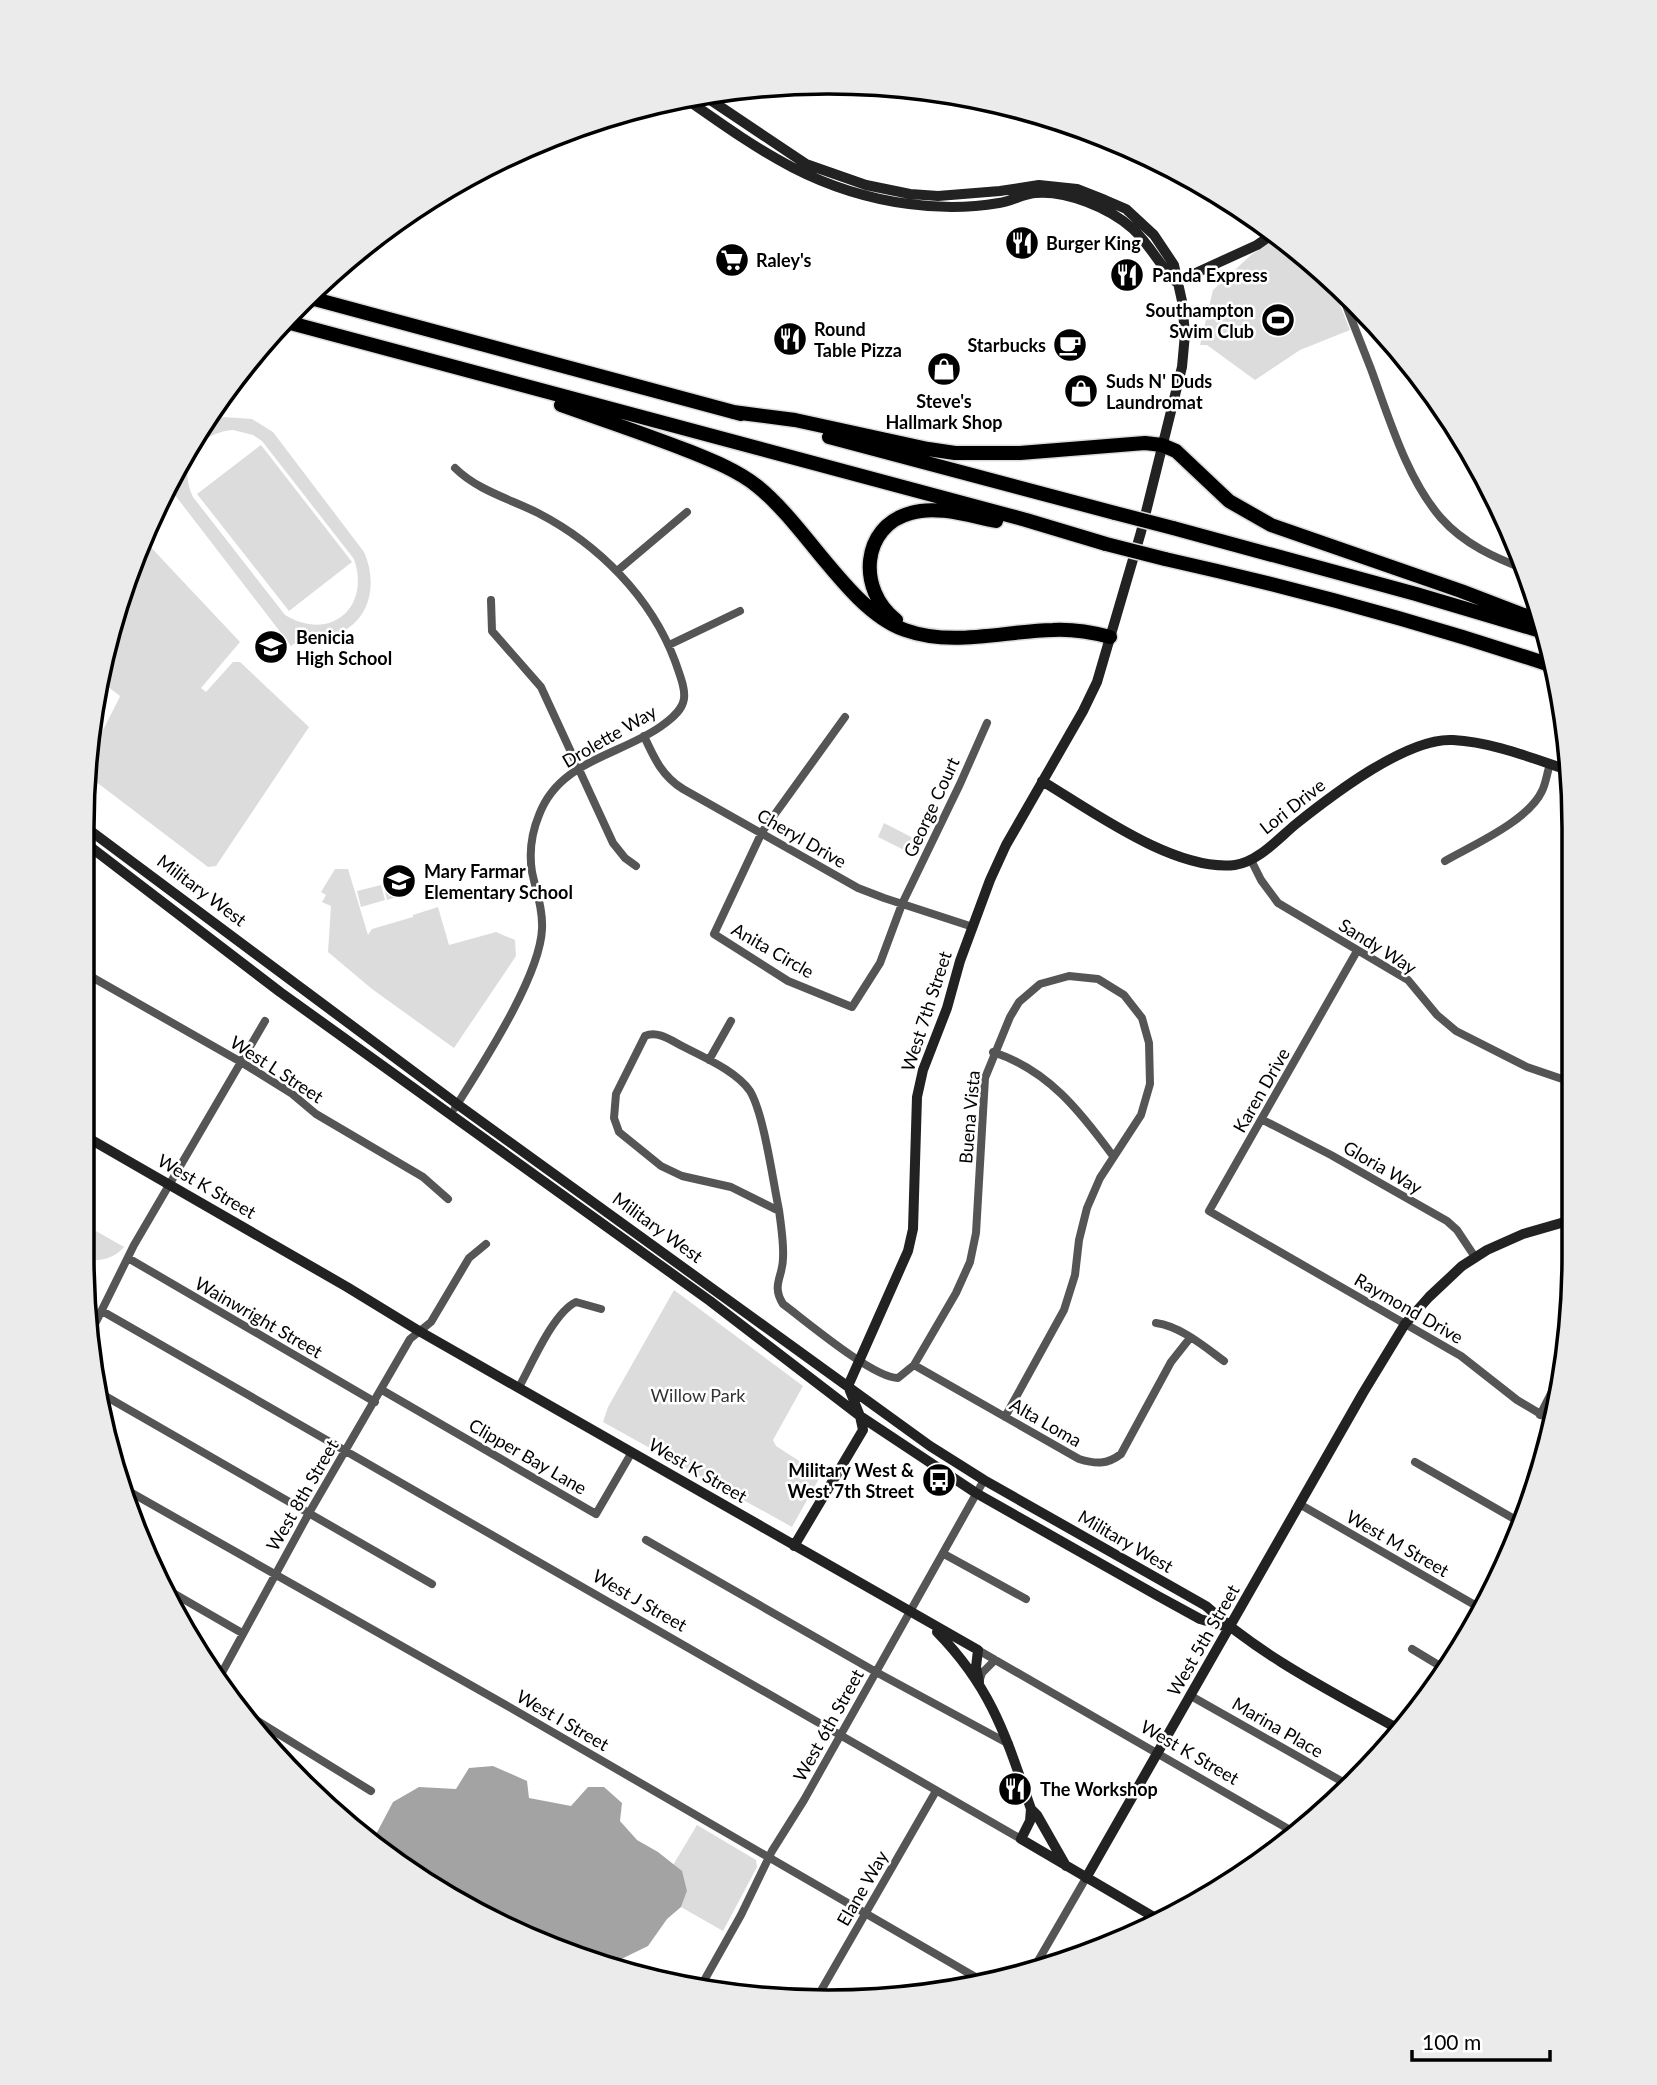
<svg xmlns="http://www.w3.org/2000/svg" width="1657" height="2085" font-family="Lato,sans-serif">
<rect width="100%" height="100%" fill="#fff"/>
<path fill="#dcdcdc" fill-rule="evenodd" d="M 1281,235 L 1331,282 L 1350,330 L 1300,350 L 1255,380 L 1207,345 L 1200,345 L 1213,290 L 1251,255 Z
M 224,417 L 252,419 L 273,432 L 364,552 C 378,583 371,623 334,635 C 317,640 306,635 291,646 L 168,486 L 182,456 L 206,423 ZM 233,430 L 253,435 L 262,441 L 354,559 C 371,609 329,642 285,615 L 193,497 C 177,464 197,433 233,430 Z
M 261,445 L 352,562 L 289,611 L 197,494 Z
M 144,540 L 240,642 L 201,688 L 206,692 L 233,662 L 240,662 L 309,727 L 216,866 L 208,867 L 91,778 C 87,753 110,719 120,696 L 103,683 L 122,588 Z
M 884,823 L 923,843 L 916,856 L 878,837 Z
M 335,869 L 348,869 L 368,935 L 372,929 L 413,917 L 413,915 L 438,907 L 449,945 L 496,932 L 515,940 L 516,956 L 454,1048 L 372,989 L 328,952 L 331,906 L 322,902 L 326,895 L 321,892 Z
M 407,878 L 411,893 L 387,900 L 383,884 Z
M 381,885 L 385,900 L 361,907 L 357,891 Z
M 82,1223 L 124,1247 C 112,1261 100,1259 83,1262 Z
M 674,1290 L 803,1386 L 773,1440 L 776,1446 L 821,1475 L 792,1527 L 603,1422 L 608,1407 Z
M 697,1825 L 756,1860 L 757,1867 L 723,1931 L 681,1907 L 687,1891 L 673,1865 Z"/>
<path fill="#a3a3a3" d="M 1276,304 L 1291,331 L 1280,337 L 1266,309 Z
M 493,1766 L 527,1781 L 529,1798 L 571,1806 L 588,1787 L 604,1787 L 622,1803 L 620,1821 L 637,1840 L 658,1852 L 682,1871 L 687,1891 L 681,1907 L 667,1919 L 648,1946 L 607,1966 L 455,1903 L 373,1840 L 393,1802 L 419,1787 L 456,1789 L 469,1768 Z"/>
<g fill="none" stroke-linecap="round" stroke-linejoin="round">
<g stroke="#dbdbdb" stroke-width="17">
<path id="highway" d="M 307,297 L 741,414
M 283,321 L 1026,520 L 1106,544
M 561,405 C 603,420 645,434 686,450 C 711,460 737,470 757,486 C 806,525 850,611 905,630 C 952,647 1004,631 1053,630 C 1073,629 1091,632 1110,637
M 733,412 L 795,420 L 928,449 L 955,453 L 1020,453 L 1145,443 L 1162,445 L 1176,451 L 1229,501 L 1271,525 L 1461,591 L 1542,622
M 829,437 L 1115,513
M 1173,528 L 1416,594 L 1544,632
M 1165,559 C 1295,588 1424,623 1550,665
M 896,620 C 857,590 861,526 911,513 C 937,505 970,516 996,521"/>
</g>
<path stroke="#555" stroke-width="8" d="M 1340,290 C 1350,316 1361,343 1371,369 C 1389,418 1407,479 1441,518 C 1464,544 1495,558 1527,570
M 617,571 L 687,512
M 491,600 L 492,631 L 541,687 L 613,843 L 625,858 L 636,866
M 669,645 L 740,611
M 845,717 L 762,832 L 714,934 L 788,981 L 852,1007 L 880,963 L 902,904 L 960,784 L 987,723
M 644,736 C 654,758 662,776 683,789 L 858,888 L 884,898 L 973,927
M 1251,860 L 1261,880 L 1278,903 L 1408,980 L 1437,1015 L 1456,1031 L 1527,1067 L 1574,1083
M 1445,861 C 1473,845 1528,821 1542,791 C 1546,783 1547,773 1550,764
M 1572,914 L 1574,912
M 1357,951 L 1209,1211 L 1461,1356 L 1517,1400 L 1554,1422
M 83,972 L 241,1062 L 291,1093 L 316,1114 L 423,1177 L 448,1199
M 993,1052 C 1048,1070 1080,1111 1113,1156
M 709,1060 L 731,1021
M 455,1108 C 481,1066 540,977 542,929 C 543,909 536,891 532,872 C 529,853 532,832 539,815 C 559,761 618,756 660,727 C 692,705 687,695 675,661 C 651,597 598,544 538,513 C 510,499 477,490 455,468
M 1263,1120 L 1331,1155 L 1447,1221 L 1457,1230 L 1475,1257
M 779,1211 L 731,1187 L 682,1176 L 661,1166 L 619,1132 L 614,1118 L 616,1094 L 645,1036 C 658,1030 672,1041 684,1047 C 705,1058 736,1071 750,1091 C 764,1114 773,1182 779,1210 C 781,1226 784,1243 783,1258 C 783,1277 771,1285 783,1304 C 806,1321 873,1378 898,1378 L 914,1365 L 956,1293 L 970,1262 L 976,1233 L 985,1078 L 1010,1017 L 1019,1002 L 1040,984 L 1069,976 L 1098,979 L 1124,995 L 1142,1018 L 1149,1043 L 1150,1084 L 1141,1115 L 1100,1178 L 1087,1208 L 1079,1240 L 1075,1275 L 1064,1310 L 1005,1417
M 128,1258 L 375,1402
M 102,1311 L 1021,1839
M 1156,1323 C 1180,1326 1205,1347 1224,1361
M 92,1330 L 134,1245 L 265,1021
M 914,1365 L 1079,1459 C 1095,1464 1107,1465 1121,1454 L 1171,1362 L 1190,1338
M 519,1387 C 532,1364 553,1313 576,1302 L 601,1309
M 382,1390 L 596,1514 L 632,1452
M 100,1393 L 432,1584
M 1540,1415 L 1564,1368
M 1415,1462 L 1523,1524
M 123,1488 L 511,1708 L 984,1982
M 1301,1505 L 1480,1608
M 646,1540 L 876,1672 L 1009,1744
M 944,1554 L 1026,1599
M 166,1589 L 242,1633
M 1412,1649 L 1445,1669
M 978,1650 L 1297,1834
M 219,1678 L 309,1513 L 410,1339 L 431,1322 L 469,1258 L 486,1244
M 979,1682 L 982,1673 L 995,1660
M 1191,1696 L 1350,1786
M 248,1715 L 371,1791
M 1031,1973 L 1086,1878
M 701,1986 L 741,1915 L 772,1851 L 804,1800 L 984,1480
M 815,2001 L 936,1791"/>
<path stroke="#222" stroke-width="10" d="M 703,95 L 806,164 L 866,185 L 910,194 L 938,196 L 1000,191 L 1039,185 L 1077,189 L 1105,200 L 1126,209 L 1154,235 L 1174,265 L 1182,301 L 1185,334 L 1182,367 L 1141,532 L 1097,682 L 1083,711 L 1006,845 L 990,880 L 960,961 L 947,1008 L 923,1070 L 917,1097 L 913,1229 L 908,1251 L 848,1386 L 860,1416 L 863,1430 L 794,1546
M 686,99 C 760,151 817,192 909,204 C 938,208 970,208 999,203 C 1012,201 1023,194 1035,193 C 1066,190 1110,208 1133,229 C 1150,245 1160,266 1176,282
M 1176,282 L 1257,245 L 1276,232
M 1042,781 C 1092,811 1175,872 1235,865 C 1258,862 1279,838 1296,824 C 1331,796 1407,737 1453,740 C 1493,742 1534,759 1571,771
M 84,826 L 457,1104 L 930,1446 L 984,1480 L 1206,1606 C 1263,1658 1335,1693 1402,1731
M 84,842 L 280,992 L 710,1301 L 860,1416 L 976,1493 L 1158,1596 L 1200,1619 L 1227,1627
M 83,1135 L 347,1287 L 419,1331 L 978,1650 L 976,1667 L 979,1682
M 937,1632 C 992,1688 1006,1737 1031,1809 L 1037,1815 L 1066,1866
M 1031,1809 L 1030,1821 L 1021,1839 L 1159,1920
M 1086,1878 L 1363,1393 L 1405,1324 L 1429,1297 L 1462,1266 L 1487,1250 L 1523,1234 L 1575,1219"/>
<use href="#highway" stroke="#000" stroke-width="14"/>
<g stroke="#dbdbdb" stroke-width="17" stroke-linecap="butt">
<path id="highway-bridge" d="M 1115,513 L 1173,528
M 1106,544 L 1165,559"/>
</g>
<use href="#highway-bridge" stroke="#000" stroke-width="14"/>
</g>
<defs>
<g id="restaurant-disc" transform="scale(1.75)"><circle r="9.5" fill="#000" stroke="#fff"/><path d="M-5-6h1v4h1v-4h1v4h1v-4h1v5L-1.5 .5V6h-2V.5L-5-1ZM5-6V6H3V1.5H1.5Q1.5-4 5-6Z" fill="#fff"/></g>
<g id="supermarket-disc" transform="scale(1.75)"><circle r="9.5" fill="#000" stroke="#fff"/><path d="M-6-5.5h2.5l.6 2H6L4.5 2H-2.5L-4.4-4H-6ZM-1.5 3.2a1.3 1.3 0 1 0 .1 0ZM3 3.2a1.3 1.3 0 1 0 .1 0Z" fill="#fff"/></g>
<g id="stadium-disc" transform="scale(1.75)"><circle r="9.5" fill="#000" stroke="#fff"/><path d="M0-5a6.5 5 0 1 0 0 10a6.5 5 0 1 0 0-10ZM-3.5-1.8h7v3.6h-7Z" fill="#fff"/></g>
<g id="cafe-disc" transform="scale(1.75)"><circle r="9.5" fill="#000" stroke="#fff"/><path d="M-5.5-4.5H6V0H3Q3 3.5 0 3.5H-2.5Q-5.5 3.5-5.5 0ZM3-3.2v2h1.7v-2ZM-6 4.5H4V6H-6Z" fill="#fff"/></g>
<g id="shop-disc" transform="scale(1.75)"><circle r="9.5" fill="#000" stroke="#fff"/><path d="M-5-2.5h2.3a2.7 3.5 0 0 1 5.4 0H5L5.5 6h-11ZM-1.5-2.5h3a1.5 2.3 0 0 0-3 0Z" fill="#fff"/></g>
<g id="school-disc" transform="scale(1.75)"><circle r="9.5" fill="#000" stroke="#fff"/><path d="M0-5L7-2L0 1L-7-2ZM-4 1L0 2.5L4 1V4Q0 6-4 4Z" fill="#fff"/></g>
<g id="bus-disc" transform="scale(1.75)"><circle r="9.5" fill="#000" stroke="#fff"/><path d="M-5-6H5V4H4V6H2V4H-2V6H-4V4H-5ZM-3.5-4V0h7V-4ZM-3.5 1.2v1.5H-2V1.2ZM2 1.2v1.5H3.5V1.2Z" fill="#fff"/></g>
</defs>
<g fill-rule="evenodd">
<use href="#restaurant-disc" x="1022" y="243"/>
<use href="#supermarket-disc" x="732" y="260"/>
<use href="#restaurant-disc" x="1127" y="275"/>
<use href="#stadium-disc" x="1278" y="320"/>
<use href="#restaurant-disc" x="790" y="339"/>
<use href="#cafe-disc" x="1070" y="345"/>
<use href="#shop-disc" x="944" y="369"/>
<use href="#shop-disc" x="1081" y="391"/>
<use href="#school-disc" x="271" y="647"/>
<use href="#school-disc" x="399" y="881"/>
<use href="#bus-disc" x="939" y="1480"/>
<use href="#restaurant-disc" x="1015" y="1789"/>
</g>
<g text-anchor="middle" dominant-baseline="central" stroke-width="5" stroke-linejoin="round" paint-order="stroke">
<g font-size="18" font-weight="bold" fill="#000" stroke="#fff" text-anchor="start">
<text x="1046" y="243">Burger King</text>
<text x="756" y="260">Raley's</text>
<text x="1152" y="275">Panda Express</text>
<text x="1254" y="310" text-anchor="end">Southampton<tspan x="1254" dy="21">Swim Club</tspan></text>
<text x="814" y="329">Round<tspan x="814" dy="21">Table Pizza</tspan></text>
<text x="1046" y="345" text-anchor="end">Starbucks</text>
<text x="1106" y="381">Suds N' Duds<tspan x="1106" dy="21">Laundromat</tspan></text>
<text x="944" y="401" text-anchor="middle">Steve's<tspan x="944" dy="21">Hallmark Shop</tspan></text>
<text x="296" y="637">Benicia<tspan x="296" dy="21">High School</tspan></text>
<text x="424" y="871">Mary Farmar<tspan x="424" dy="21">Elementary School</tspan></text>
<text x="914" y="1470" text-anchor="end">Military West &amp;<tspan x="914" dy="21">West 7th Street</tspan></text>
<text x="1040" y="1789">The Workshop</text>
</g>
<g font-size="18" fill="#000" stroke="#fff">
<text transform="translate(609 736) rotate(-30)">Drolette Way</text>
<text transform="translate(1292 806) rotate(-38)">Lori Drive</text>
<text transform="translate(931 807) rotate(-65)">George Court</text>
<text transform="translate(802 838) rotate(30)">Cheryl Drive</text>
<text transform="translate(202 890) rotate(37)">Military West</text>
<text transform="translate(1378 946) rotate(32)">Sandy Way</text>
<text transform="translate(773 950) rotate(30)">Anita Circle</text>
<text transform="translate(926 1011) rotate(-72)">West 7th Street</text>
<text transform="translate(277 1069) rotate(33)">West L Street</text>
<text transform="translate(1261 1090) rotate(-60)">Karen Drive</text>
<text transform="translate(969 1117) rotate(-85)">Buena Vista</text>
<text transform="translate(1383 1167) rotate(30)">Gloria Way</text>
<text transform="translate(207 1186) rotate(30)">West K Street</text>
<text transform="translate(658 1227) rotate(36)">Military West</text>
<text transform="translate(1409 1308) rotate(30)">Raymond Drive</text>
<text transform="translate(259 1317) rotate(30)">Wainwright Street</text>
<text transform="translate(1046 1422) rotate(30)">Alta Loma</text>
<text transform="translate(528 1456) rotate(30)">Clipper Bay Lane</text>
<text transform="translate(698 1470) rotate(30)">West K Street</text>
<text transform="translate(302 1495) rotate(-60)">West 8th Street</text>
<text transform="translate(1126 1541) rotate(30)">Military West</text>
<text transform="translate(1398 1543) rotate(30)">West M Street</text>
<text transform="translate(640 1600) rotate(30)">West J Street</text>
<text transform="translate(1203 1640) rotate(-60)">West 5th Street</text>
<text transform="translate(563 1720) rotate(30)">West I Street</text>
<text transform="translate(828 1725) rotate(-61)">West 6th Street</text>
<text transform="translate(1278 1727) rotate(30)">Marina Place</text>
<text transform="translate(1190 1752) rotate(30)">West K Street</text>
<text transform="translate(862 1888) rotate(-60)">Elane Way</text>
</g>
<g font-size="18" fill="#333" stroke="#fff">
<text x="698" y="1395">Willow Park</text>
</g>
</g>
<path d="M0 0H1657V2085H0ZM828 94H828A734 734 0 0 1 1562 828V1256A734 734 0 0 1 828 1990H828A734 734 0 0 1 94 1256V828A734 734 0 0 1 828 94Z" fill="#ebebeb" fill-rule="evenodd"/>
<path fill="none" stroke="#000" stroke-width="3.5" d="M828 94H828A734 734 0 0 1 1562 828V1256A734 734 0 0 1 828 1990H828A734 734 0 0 1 94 1256V828A734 734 0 0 1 828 94Z"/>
<path d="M1412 2050v10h138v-10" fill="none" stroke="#000000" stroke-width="3.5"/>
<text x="1422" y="2050" font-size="21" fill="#000000" stroke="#ffffff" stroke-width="5" paint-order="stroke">100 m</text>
</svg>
